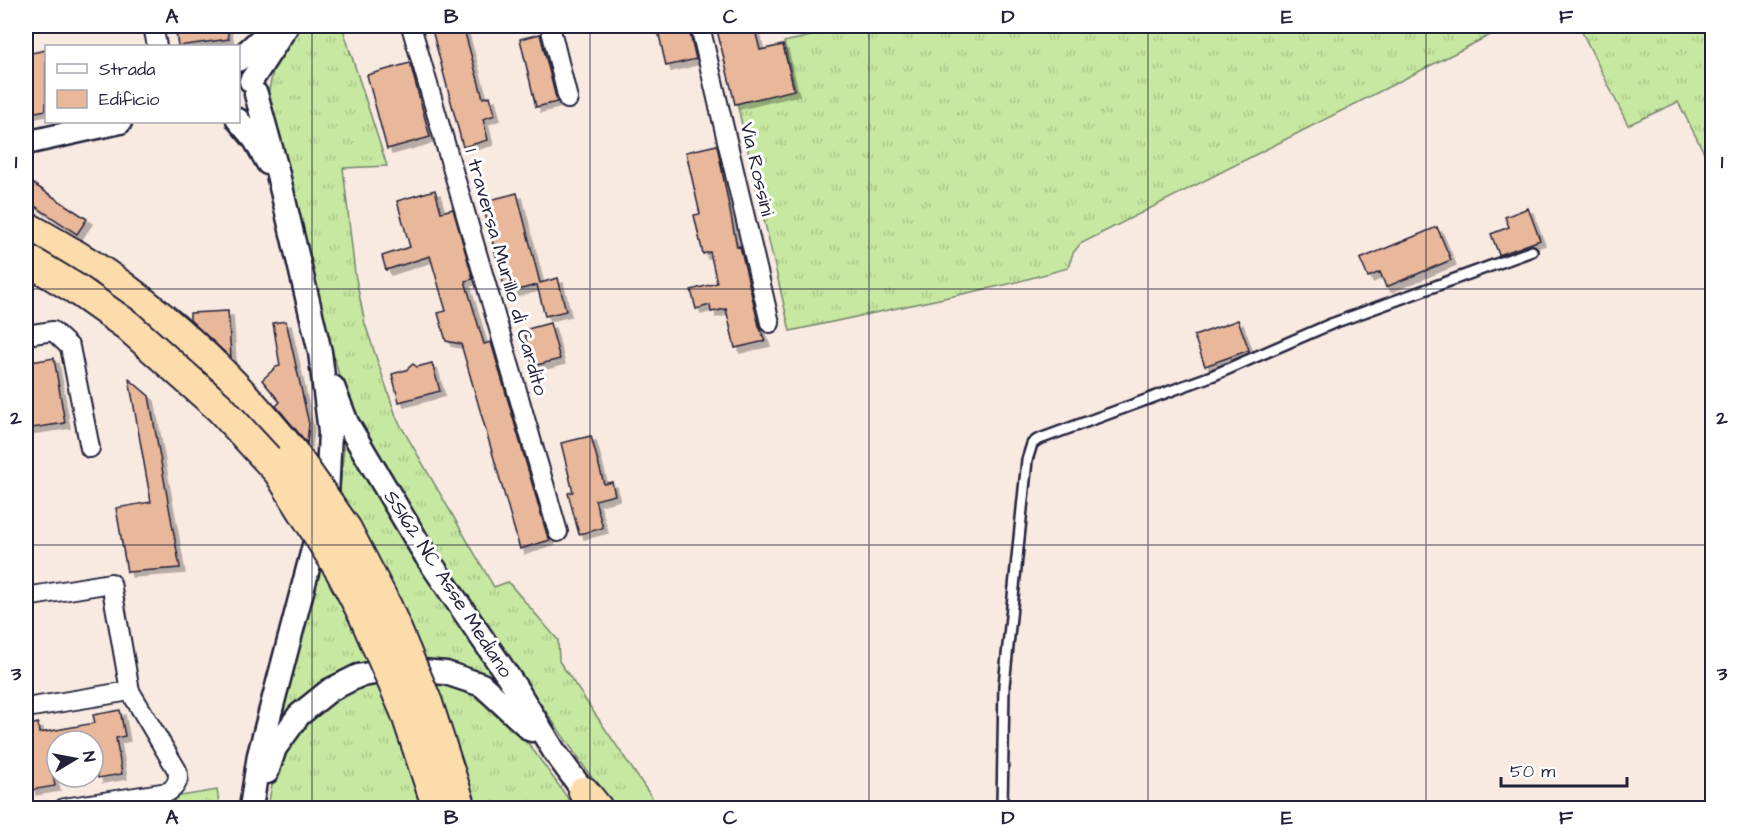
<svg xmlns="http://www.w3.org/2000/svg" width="1738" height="834" font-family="'Architects Daughter',sans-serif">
<defs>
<pattern id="grass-tufts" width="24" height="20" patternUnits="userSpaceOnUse" patternTransform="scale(1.5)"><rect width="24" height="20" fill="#c7e8a0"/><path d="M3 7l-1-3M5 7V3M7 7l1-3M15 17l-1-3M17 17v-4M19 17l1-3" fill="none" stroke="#abc78b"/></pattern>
<filter id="shadow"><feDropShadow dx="5" dy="5" stdDeviation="0" flood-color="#0004"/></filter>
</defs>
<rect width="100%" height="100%" fill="#f8e9e1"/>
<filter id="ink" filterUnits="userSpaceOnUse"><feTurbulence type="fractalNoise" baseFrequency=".0167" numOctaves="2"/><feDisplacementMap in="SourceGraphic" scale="12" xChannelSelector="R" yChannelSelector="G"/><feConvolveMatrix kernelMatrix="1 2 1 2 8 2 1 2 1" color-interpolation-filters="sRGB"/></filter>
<g filter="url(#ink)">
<path fill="url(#grass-tufts)" stroke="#74856e" stroke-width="1.5" d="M 312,26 L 342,26 L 387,166 L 343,168 L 355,274 L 365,324 L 397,419 L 494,587 L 508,582 L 558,640 L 559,661 L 659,808 L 613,808 L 414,522 L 356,422 L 339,375 L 270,118 L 268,95 L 273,71 L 287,38 L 296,31 Z
M 833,26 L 1508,26 L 1080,244 L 1073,253 L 1068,268 L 1009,284 L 790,331 L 737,103 L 795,89 L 784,42 L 833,31 Z
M 1579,26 L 1704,26 L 1712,44 L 1712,168 L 1678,102 L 1628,125 Z
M 345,437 L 397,529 L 507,686 L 505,689 L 489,678 L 453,663 L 415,657 L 272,733 L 319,571 L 340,489 Z
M 442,680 L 480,696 L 510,718 L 575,808 L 268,808 C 271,791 273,771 282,755 C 300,724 337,689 373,682 C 394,678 421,681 442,680 Z
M 217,790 L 220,808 L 109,808 Z"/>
<path fill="#e9b79a" stroke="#22223b" stroke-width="1.5" filter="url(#shadow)" d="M 175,26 L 226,26 L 229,39 L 178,46 Z
M 431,26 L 463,26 L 483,98 L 490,96 L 495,115 L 483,119 L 488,140 L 463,147 Z
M 657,26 L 688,26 L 696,59 L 666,66 Z
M 716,26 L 754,26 L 760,50 L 783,45 L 794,90 L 735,104 Z
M 540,34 L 557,102 L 536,107 L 520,39 Z
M 46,50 L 46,110 L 26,114 L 26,54 Z
M 410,63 L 430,137 L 387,149 L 367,75 Z
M 717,145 L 737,247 L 740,246 L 759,326 L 765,341 L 735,348 L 726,309 L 711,312 L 710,305 L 696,309 L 691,290 L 717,283 L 710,252 L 703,254 L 694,215 L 700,214 L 686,152 Z
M 26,179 L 87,219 L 77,234 L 26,200 Z
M 435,190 L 441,212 L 453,209 L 473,279 L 465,281 L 484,344 L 491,342 L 547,535 L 550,540 L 520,549 L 461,344 L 446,341 L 438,313 L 446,311 L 430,256 L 386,270 L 382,256 L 410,247 L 397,201 Z
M 517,193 L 540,283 L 558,278 L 566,311 L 545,316 L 537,285 L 506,293 L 482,202 Z
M 1528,208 L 1540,240 L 1499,255 L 1491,234 L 1509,227 L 1505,217 Z
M 1437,227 L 1451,260 L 1386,287 L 1380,272 L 1368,277 L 1360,259 Z
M 228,311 L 229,324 L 231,358 L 190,320 L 190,313 Z
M 1238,320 L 1249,350 L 1205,366 L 1194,336 Z
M 286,321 L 309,424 L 307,443 L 276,406 L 280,402 L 262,380 L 276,367 L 280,366 L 273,323 Z
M 550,323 L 560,359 L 533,366 L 524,330 Z
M 54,358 L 65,423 L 26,429 L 26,363 Z
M 432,363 L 440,391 L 399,402 L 392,374 L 406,370 L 413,364 L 417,367 Z
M 129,379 L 149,396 L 180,568 L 127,572 L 116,508 L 151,502 Z
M 591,436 L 604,484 L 612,482 L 615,495 L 595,500 L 603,528 L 579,534 L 568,493 L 573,492 L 561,443 Z
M 120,710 L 125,736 L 116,738 L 122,774 L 98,778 L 93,741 L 57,741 L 57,757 L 50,758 L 55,786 L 31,790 L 26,759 L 26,726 L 38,723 L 39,733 L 95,723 L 93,715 Z"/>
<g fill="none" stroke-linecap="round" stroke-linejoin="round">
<g stroke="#22223b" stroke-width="14">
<path id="service" d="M 1002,808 L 1004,685 L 1027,460 L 1032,444 L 1037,440 L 1214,375 L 1331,324 L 1532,251"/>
</g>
<g stroke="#22223b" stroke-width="22">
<path id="minor" d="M 153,26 L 157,46
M 411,26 L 558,532
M 550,26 L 568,99
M 700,26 L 770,323
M 26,335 L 53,331 L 70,347 L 90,448
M 26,597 L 111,583 L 130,691 L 26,708
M 64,808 L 168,792 C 176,787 180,780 177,770 L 130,691"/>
</g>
<g stroke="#22223b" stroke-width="27">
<path id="tertiary" d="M 238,60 L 275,26
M 251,81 L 287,26
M 238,120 L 255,140 L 268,163
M 26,143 L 120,122
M 333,387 L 347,423 L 426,556 L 516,688 L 554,751 L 584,792 L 589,805
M 267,772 L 275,748 L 299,715 L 330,690 L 358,676 L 395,669 L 446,673 L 482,685 L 531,730
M 251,808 L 259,755 L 327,496 L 330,432 L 320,352 L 276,166 L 256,94"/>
</g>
<g stroke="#22223b" stroke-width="34">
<path id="trunk" d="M 26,227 C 59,245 92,264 123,287 C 187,335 244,391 293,453
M 584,792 L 597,808"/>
</g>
<use href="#service" stroke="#fff" stroke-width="9"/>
<use href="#minor" stroke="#fff" stroke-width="18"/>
<use href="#tertiary" stroke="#fff" stroke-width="22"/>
<use href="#trunk" stroke="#fddcac" stroke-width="30"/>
<g stroke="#22223b" stroke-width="34" stroke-linecap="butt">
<path id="trunk-bridge" d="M 26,259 L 76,289 L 127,325 L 220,408 L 279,472 L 341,571 L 364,615 L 406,712 L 438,808
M 293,453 L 346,529 L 387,608 L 427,703 L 461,808"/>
</g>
<use href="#trunk-bridge" stroke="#fddcac" stroke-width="30"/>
</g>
</g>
<path fill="none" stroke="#22223b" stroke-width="1.5" stroke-opacity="0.55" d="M 312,26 L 312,808M 590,26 L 590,808M 869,26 L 869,808M 1148,26 L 1148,808M 1426,26 L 1426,808M 26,289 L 1712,289M 26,545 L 1712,545"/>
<g text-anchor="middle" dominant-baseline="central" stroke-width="6" stroke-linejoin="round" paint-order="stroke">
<g font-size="20" fill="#22223b" stroke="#fff">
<text transform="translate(757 169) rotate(77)">Via Rossini</text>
<text transform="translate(506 272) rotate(74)">1 traversa Murillo di Cardito</text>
<text transform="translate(448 584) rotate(57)">SS162 NC Asse Mediano</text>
</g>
</g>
<rect width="1738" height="834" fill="none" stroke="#fff" stroke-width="66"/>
<rect x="45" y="45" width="195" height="78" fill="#ffffff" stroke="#a7a7b1" stroke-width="1.5"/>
<rect x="57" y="64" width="30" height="9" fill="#ffffff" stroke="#a7a7b1" stroke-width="1.5"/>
<text x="99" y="75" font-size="18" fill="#22223b">Strada</text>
<rect x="57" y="90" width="30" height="18" fill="#e9b79a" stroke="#a7a7b1" stroke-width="1.5"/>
<text x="99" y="105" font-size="18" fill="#22223b">Edificio</text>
<g transform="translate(75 759) rotate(80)"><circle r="28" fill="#ffffff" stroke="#a7a7b1" stroke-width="1.5"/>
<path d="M0-4.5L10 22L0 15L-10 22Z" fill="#22223b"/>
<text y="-9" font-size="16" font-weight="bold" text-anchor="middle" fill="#22223b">N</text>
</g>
<path d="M1501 777v9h126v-9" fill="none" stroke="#22223b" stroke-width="3"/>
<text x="1510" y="777" font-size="18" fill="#22223b" stroke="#ffffff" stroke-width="4.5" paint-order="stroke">50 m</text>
<rect x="33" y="33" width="1672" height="768" fill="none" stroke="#22223b" stroke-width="2"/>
<g font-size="20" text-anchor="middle" font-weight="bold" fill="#22223b">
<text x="172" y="23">A</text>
<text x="451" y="23">B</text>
<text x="730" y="23">C</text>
<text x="1008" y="23">D</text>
<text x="1287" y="23">E</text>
<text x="1566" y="23">F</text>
<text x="16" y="168">1</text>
<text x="1722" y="168">1</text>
<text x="16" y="424">2</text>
<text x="1722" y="424">2</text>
<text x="16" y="680">3</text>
<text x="1722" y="680">3</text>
<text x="172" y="824">A</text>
<text x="451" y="824">B</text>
<text x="730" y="824">C</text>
<text x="1008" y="824">D</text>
<text x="1287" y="824">E</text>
<text x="1566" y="824">F</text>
</g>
</svg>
